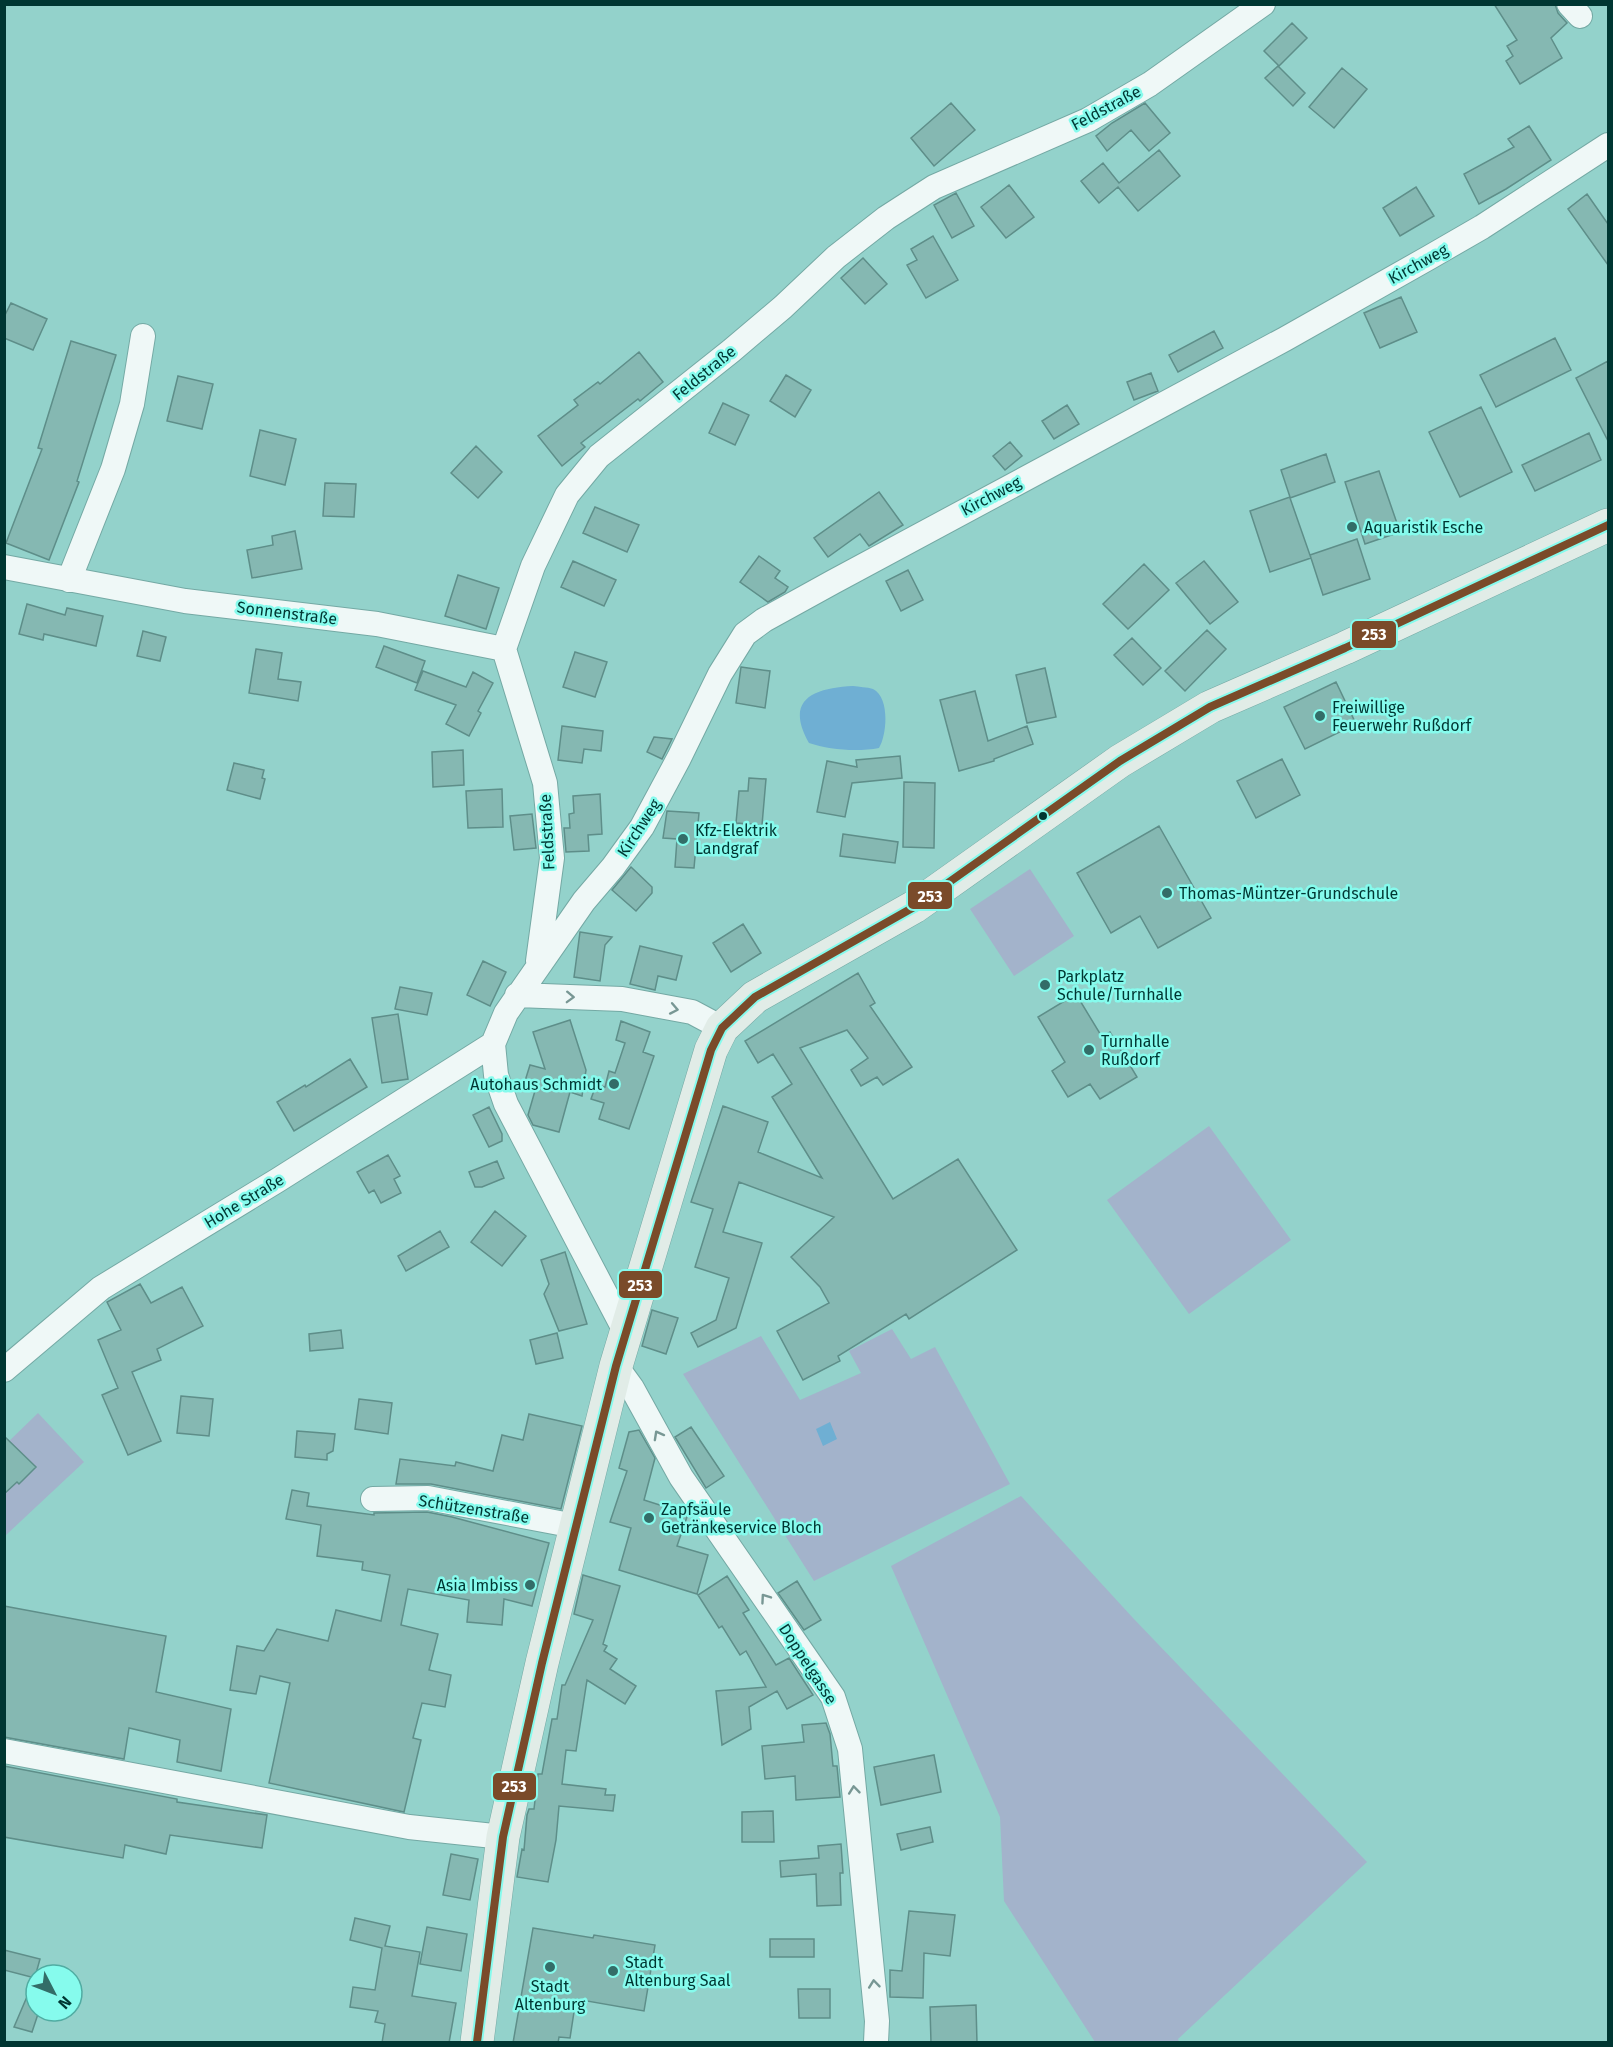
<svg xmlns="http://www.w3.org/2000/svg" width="1613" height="2047" font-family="'Fira Sans',sans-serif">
<rect width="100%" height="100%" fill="#93d2cb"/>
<path fill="#a3b3cb" d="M 1030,869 L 1074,936 L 1014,976 L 970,909 Z
M 1209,1126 L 1291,1240 L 1189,1314 L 1107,1200 Z
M 892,1329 L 911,1359 L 935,1347 L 1010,1484 L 814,1581 L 683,1374 L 761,1336 L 800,1400 L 861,1373 L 849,1351 Z
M 38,1413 L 84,1462 L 5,1536 L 5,1445 Z
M 1021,1496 L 1133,1618 L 1367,1862 L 1178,2039 L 1179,2042 L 1095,2042 L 1004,1901 L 1000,1817 L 891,1566 Z"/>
<path fill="#6fafd3" d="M 853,686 C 859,687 867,687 873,689 C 890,697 887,735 879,748 C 858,752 829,750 809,743 C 784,699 814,688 853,686 Z
M 830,1422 L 837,1439 L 823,1446 L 816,1429 Z"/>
<path fill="#85b8b2" stroke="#5e8e89" stroke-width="1.5" d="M 1494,4 L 1555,4 L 1558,13 L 1567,23 L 1551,38 L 1562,58 L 1520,84 L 1506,61 L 1513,56 L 1507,46 L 1517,40 Z
M 1292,23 L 1307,38 L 1279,66 L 1264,51 Z
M 1278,66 L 1305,93 L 1293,106 L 1265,78 Z
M 1342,68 L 1367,89 L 1334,128 L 1309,107 Z
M 951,103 L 975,130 L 934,166 L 911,138 Z
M 1145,103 L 1170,133 L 1149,151 L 1131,130 L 1107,151 L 1096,136 L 1112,123 Z
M 1529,126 L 1551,160 L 1506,189 L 1479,204 L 1464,174 L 1514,147 L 1508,139 Z
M 1159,150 L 1180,176 L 1138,211 L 1118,187 L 1099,203 L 1081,181 L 1103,163 L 1119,183 Z
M 1009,185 L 1034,217 L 1006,238 L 981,207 Z
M 1416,187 L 1434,216 L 1400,236 L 1383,208 Z
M 956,193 L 974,226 L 952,238 L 934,205 Z
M 1587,194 L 1608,224 L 1608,265 L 1568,209 Z
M 933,236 L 958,280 L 926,298 L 907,265 L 917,260 L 911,249 Z
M 863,258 L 887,284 L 865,304 L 841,278 Z
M 1401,297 L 1417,332 L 1380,348 L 1364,313 Z
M 11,303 L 47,319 L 33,350 L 4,338 L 4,317 Z
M 1214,331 L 1223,348 L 1178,372 L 1169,355 Z
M 1555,338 L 1571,370 L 1496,407 L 1480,375 Z
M 71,341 L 116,355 L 77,481 L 79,482 L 49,560 L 6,543 L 42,449 L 38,448 Z
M 639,352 L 663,382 L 640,401 L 638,399 L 581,443 L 585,447 L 562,466 L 538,436 L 578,405 L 574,400 L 598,382 L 600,384 Z
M 1608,361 L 1608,441 L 1576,378 Z
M 1151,373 L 1158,391 L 1134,400 L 1127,382 Z
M 786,375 L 811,390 L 795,417 L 770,401 Z
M 178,376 L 213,384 L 202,429 L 167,421 Z
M 723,403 L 749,415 L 735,445 L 709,433 Z
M 1067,405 L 1079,424 L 1054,439 L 1042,421 Z
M 1481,407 L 1512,472 L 1460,497 L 1429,432 Z
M 260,430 L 296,439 L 285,485 L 250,476 Z
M 1589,433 L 1601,460 L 1535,491 L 1522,465 Z
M 1010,442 L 1022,456 L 1005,470 L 993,456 Z
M 476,446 L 502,472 L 478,498 L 451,473 Z
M 1326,454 L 1335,482 L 1290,498 L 1311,558 L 1270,572 L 1250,511 L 1290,497 L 1281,470 Z
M 1379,471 L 1400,532 L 1365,544 L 1345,482 Z
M 325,483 L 356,484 L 354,517 L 323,516 Z
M 879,492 L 903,525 L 869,546 L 860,534 L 828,557 L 814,538 Z
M 595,507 L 639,525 L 627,552 L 583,533 Z
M 295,531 L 302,569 L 252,578 L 247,550 L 273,545 L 272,536 Z
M 1357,539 L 1370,579 L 1323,595 L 1310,555 Z
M 759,556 L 780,571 L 775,578 L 788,587 L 785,592 L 768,602 L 740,582 Z
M 573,561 L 616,580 L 604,606 L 561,587 Z
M 1204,561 L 1238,602 L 1210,624 L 1176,583 Z
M 1144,564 L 1169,590 L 1128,629 L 1103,604 Z
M 908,570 L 923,600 L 901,611 L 886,581 Z
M 458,575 L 499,588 L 486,629 L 445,616 Z
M 27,604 L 65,615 L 67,608 L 103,616 L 96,646 L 44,634 L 43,640 L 19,634 Z
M 1207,630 L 1226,649 L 1185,691 L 1165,671 Z
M 143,631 L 166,637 L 160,661 L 137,656 Z
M 1132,638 L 1161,668 L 1143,685 L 1114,655 Z
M 384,646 L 425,661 L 417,683 L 376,667 Z
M 256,649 L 282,653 L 278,679 L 301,682 L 298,701 L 249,693 Z
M 575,652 L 607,662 L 595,697 L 563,687 Z
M 741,667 L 770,671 L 765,708 L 736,703 Z
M 1045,668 L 1056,717 L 1027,723 L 1016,675 Z
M 423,671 L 466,687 L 473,672 L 493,683 L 478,711 L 481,713 L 469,736 L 446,724 L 456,705 L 415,690 Z
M 1336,682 L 1356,724 L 1305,749 L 1284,707 Z
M 975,691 L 988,741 L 1027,726 L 1033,744 L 994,759 L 994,761 L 959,771 L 940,700 Z
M 562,726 L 603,731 L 601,751 L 584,749 L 582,763 L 558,760 Z
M 654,737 L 672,739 L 662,759 L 647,752 Z
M 463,750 L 464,785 L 433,787 L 432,752 Z
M 900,756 L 902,778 L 852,783 L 845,817 L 817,812 L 827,761 L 857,767 L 856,760 Z
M 1282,759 L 1300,795 L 1256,818 L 1237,781 Z
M 234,763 L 264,770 L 262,778 L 265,779 L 260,799 L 227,790 Z
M 749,778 L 766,779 L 762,825 L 736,823 L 739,791 L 748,791 Z
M 904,782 L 935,783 L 934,848 L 903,847 Z
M 502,789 L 503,827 L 468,828 L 466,791 Z
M 600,794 L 602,834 L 588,835 L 589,851 L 566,852 L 564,828 L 570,828 L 569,814 L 574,813 L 573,796 Z
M 667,811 L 699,813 L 694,868 L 675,867 L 677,839 L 663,838 Z
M 532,814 L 536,848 L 514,850 L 510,816 Z
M 1159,826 L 1211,918 L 1158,948 L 1140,916 L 1111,933 L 1077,873 Z
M 843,834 L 898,842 L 895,863 L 840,856 Z
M 631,867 L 652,887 L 652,893 L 636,911 L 612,890 Z
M 743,924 L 761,953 L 731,972 L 713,943 Z
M 580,932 L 612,937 L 605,945 L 600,981 L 574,977 Z
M 640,946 L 682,956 L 676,980 L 658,976 L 655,990 L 630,984 Z
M 483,961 L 506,972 L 490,1006 L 467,995 Z
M 858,973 L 875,1003 L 870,1006 L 912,1067 L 883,1085 L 877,1077 L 861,1086 L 851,1070 L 868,1058 L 847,1030 L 800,1048 L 893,1199 L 958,1159 L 1017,1250 L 909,1319 L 906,1314 L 838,1356 L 840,1361 L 803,1380 L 777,1331 L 829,1303 L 820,1287 L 791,1257 L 834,1217 L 739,1182 L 723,1232 L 762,1243 L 736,1328 L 698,1347 L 691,1333 L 716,1320 L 729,1278 L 695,1267 L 713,1209 L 691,1202 L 723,1106 L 768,1122 L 758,1152 L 822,1178 L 772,1097 L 792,1084 L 773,1054 L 758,1063 L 745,1041 Z
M 400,987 L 432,993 L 427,1015 L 395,1009 Z
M 1076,994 L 1102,1037 L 1110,1032 L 1137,1077 L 1100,1099 L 1090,1084 L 1068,1097 L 1052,1071 L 1065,1062 L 1038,1017 Z
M 398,1014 L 408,1079 L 382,1083 L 372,1018 Z
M 570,1020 L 586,1070 L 582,1096 L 570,1092 L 559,1132 L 533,1125 L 528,1115 L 537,1084 L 525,1081 L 530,1065 L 545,1069 L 533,1032 Z
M 621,1021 L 650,1032 L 643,1052 L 654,1056 L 629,1129 L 599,1119 L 604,1103 L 591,1099 L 596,1085 L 605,1087 L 609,1071 L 615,1073 L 625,1043 L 616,1040 Z
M 350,1059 L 367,1087 L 294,1131 L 277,1102 L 305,1085 L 306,1087 Z
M 489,1107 L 502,1134 L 502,1141 L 489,1147 L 473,1115 Z
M 388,1155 L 400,1176 L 394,1179 L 401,1193 L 381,1203 L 374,1190 L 369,1193 L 357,1172 Z
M 497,1161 L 504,1178 L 482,1187 L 475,1187 L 469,1172 Z
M 495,1211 L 526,1236 L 502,1266 L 471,1242 Z
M 440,1231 L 449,1247 L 406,1271 L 398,1256 Z
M 565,1252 L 587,1324 L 559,1331 L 544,1294 L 549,1284 L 541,1260 Z
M 140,1284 L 151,1303 L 182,1287 L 203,1326 L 157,1349 L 161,1360 L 132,1372 L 161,1441 L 128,1455 L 102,1395 L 118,1388 L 98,1340 L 121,1330 L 107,1302 Z
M 652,1310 L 678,1318 L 666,1354 L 642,1346 Z
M 341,1330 L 343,1348 L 310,1351 L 309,1334 Z
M 557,1333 L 563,1358 L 536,1364 L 530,1340 Z
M 181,1396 L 213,1399 L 209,1436 L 177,1433 Z
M 359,1399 L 392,1403 L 388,1434 L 355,1429 Z
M 529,1414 L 582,1426 L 561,1509 L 431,1484 L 396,1484 L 400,1459 L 455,1466 L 456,1462 L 493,1471 L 502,1435 L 523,1440 Z
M 691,1427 L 724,1476 L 706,1488 L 675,1437 Z
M 639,1430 L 655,1458 L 644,1500 L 688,1514 L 677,1546 L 708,1555 L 697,1594 L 619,1570 L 631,1528 L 610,1522 L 627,1471 L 619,1468 L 629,1432 Z
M 297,1431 L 335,1434 L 333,1451 L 327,1454 L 327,1460 L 295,1457 Z
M 4,1436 L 36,1467 L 19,1484 L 17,1482 L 4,1494 Z
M 292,1490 L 309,1493 L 307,1506 L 374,1515 L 374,1513 L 427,1512 L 452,1517 L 549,1543 L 532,1606 L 504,1599 L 502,1625 L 467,1622 L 469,1600 L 408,1589 L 401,1625 L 438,1634 L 429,1670 L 451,1675 L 445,1707 L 422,1703 L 413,1738 L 421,1740 L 404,1812 L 269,1783 L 290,1683 L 260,1676 L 256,1694 L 230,1690 L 237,1646 L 264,1651 L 277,1629 L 328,1641 L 336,1610 L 381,1621 L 390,1575 L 362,1570 L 363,1562 L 317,1556 L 321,1525 L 286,1519 Z
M 583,1575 L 620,1586 L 603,1644 L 607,1646 L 604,1651 L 617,1659 L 610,1669 L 636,1686 L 625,1704 L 587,1680 L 576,1751 L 566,1750 L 562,1784 L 606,1789 L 605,1795 L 615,1795 L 613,1811 L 559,1806 L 556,1840 L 548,1882 L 517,1877 L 522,1849 L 524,1850 L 527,1815 L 529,1809 L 534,1809 L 538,1774 L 542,1774 L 552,1719 L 557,1719 L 562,1685 L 565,1685 L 593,1620 L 574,1614 Z
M 727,1576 L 749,1610 L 743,1613 L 776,1665 L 789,1658 L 813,1695 L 787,1709 L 777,1691 L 749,1707 L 751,1729 L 722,1745 L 716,1691 L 766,1687 L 746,1651 L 740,1655 L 722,1626 L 719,1628 L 698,1595 Z
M 797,1581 L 821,1620 L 804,1630 L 778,1593 Z
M 4,1606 L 166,1636 L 156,1692 L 231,1709 L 221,1771 L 177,1762 L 180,1740 L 129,1728 L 124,1759 L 4,1737 Z
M 826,1723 L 830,1734 L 833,1766 L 837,1766 L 840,1797 L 796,1800 L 795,1776 L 765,1779 L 762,1746 L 804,1742 L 802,1725 Z
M 934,1755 L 941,1792 L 881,1805 L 874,1767 Z
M 4,1766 L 177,1799 L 177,1802 L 267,1815 L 262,1848 L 170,1835 L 166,1854 L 125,1845 L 123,1858 L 4,1837 Z
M 773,1811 L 774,1842 L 742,1842 L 742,1812 Z
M 930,1827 L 933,1842 L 901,1850 L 897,1834 Z
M 841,1844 L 843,1873 L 840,1873 L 841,1905 L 817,1906 L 816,1874 L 781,1877 L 780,1861 L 819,1858 L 818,1846 Z
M 451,1854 L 478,1859 L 470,1900 L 443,1895 Z
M 909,1911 L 955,1915 L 950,1956 L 924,1953 L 923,1998 L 890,1997 L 890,1970 L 902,1971 Z
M 355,1918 L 390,1926 L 385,1946 L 420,1952 L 412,1996 L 456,2003 L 449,2043 L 382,2043 L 385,2024 L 375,2022 L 378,2011 L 350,2007 L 353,1987 L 375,1990 L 382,1948 L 350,1940 Z
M 427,1927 L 467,1934 L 461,1971 L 420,1964 Z
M 533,1928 L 593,1938 L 594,1935 L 655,1945 L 644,2011 L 576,1999 L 570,2038 L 559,2037 L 558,2043 L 513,2043 Z
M 770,1939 L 814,1939 L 814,1957 L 770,1957 Z
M 4,1950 L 40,1959 L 35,1977 L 36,1976 L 36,2011 L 39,2011 L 32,2032 L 14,2027 L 35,1978 L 4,1970 Z
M 798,1989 L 830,1989 L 830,2018 L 799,2018 Z
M 976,2005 L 977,2043 L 931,2043 L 930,2007 Z"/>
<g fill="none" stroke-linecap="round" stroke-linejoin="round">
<g stroke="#74a9a4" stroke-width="26">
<path id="street" d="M 1569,4 L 1580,16
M 4,567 L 185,601 L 377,624 L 504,649
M 69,580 L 113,469 L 132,404 L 143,336
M 538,961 L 552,858 L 545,783 L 504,649 L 533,566 L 567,495 L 599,456 L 731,351 L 783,307 L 836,257 L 886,218 L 934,187 L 1088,120 L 1150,84 L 1263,4
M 517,995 L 622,999 L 692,1012 L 722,1028
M 626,1333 L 506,1104 L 496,1075 L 493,1044 L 506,1013 L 584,901 L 613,867 L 642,827 L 679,758 L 720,674 L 745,634 L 764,620 L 833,582 L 1285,339 L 1430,257 L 1482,227 L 1608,145
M 616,1366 L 632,1388 L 681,1477 L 833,1697 L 850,1749 L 877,2021 L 876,2042
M 4,1370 L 101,1288 L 278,1180 L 493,1044
M 373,1499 L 428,1498 L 575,1526
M 4,1751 L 409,1827 L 503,1837"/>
</g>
<g stroke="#74a9a4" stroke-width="34">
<path id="secondary" d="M 477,2042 L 503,1837 L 542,1663 L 616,1366 L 711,1050 L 722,1028 L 755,997 L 914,907 L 1120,761 L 1210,707 L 1345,648 L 1608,525"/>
</g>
<use href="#street" stroke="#eff8f7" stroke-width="24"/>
<use href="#secondary" stroke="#e1ece7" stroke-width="33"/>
<g stroke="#86fbed" stroke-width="12">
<path id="bus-1" d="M 477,2042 L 503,1837 L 542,1663 L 616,1366 L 711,1050 L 722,1028 L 755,997 L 914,907 L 1120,761 L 1210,707 L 1345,648 L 1608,525"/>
</g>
<use href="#bus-1" stroke="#7a4b2a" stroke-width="8"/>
</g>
<defs><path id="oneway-chevron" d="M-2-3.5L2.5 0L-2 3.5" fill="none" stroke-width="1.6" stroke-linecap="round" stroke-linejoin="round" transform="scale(1.5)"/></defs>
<g stroke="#789794">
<use href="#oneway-chevron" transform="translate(570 997) rotate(2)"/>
<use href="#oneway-chevron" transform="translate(674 1009) rotate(11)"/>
<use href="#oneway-chevron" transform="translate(658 1435) rotate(-119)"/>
<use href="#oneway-chevron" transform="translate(765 1598) rotate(-125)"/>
<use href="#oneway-chevron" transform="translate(854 1790) rotate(-96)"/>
<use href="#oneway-chevron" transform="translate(874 1984) rotate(-96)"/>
</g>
<g fill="#336d68" stroke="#86fbed" stroke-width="2">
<circle cx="1352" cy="527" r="6"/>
<circle cx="1320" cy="716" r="6"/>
<circle cx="683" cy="839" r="6"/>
<circle cx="1167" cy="893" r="6"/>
<circle cx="1045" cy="985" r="6"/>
<circle cx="1089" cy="1050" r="6"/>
<circle cx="614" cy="1084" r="6"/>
<circle cx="649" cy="1518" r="6"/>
<circle cx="530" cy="1585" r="6"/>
<circle cx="550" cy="1967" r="6"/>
<circle cx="613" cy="1971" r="6"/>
</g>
<circle fill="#003632" stroke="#86fbed" stroke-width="2" cx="1043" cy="816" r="5"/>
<g text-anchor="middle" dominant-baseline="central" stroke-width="5" stroke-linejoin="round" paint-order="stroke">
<g font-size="16" fill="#003632" stroke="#86fbed">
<text transform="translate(1106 108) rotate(-28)">Feldstraße</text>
<text transform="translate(1418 264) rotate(-29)">Kirchweg</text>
<text transform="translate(704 373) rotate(-39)">Feldstraße</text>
<text transform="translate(991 496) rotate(-28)">Kirchweg</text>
<text transform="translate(287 613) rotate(7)">Sonnenstraße</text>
<text transform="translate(639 828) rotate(-57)">Kirchweg</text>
<text transform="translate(547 832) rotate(-93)">Feldstraße</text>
<text transform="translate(244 1201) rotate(-31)">Hohe Straße</text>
<text transform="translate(474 1509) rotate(9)">Schützenstraße</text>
<text transform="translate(808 1664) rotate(57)">Doppelgasse</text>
</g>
<g font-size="16" fill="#003632" stroke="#86fbed" text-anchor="start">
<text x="1364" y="527">Aquaristik Esche</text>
<text x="1332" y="707">Freiwillige<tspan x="1332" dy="18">Feuerwehr Rußdorf</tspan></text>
<text x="695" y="830">Kfz-Elektrik<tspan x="695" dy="18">Landgraf</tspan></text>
<text x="1179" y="893">Thomas-Müntzer-Grundschule</text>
<text x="1057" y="976">Parkplatz<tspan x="1057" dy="18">Schule/Turnhalle</tspan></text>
<text x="1101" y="1041">Turnhalle<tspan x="1101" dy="18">Rußdorf</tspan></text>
<text x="602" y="1084" text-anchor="end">Autohaus Schmidt</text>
<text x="661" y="1509">Zapfsäule<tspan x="661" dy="18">Getränkeservice Bloch</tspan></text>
<text x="518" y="1585" text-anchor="end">Asia Imbiss</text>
<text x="625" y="1962">Stadt<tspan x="625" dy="18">Altenburg Saal</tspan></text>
<text x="550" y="1986" text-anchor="middle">Stadt<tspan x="550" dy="18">Altenburg</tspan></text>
</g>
</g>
<g stroke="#86fbed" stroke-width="2">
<rect x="1351" y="620" width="46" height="29" rx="6" fill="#7a4b2a"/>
<rect x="907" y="881" width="46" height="29" rx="6" fill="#7a4b2a"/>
<rect x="618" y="1270" width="45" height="29" rx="6" fill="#7a4b2a"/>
<rect x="492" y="1772" width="45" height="29" rx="6" fill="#7a4b2a"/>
</g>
<g font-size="16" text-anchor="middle" font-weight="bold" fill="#fff">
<text x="1374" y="640">253</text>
<text x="930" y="902">253</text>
<text x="640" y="1291">253</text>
<text x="514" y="1792">253</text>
</g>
<rect width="1613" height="2047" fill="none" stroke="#003632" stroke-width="12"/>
<g transform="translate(54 1993) rotate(132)"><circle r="28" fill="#86fbed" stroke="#50aca2" stroke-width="1.5"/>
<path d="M0-4.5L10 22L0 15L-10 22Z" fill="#336d68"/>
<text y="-9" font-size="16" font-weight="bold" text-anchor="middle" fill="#003632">N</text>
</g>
</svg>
